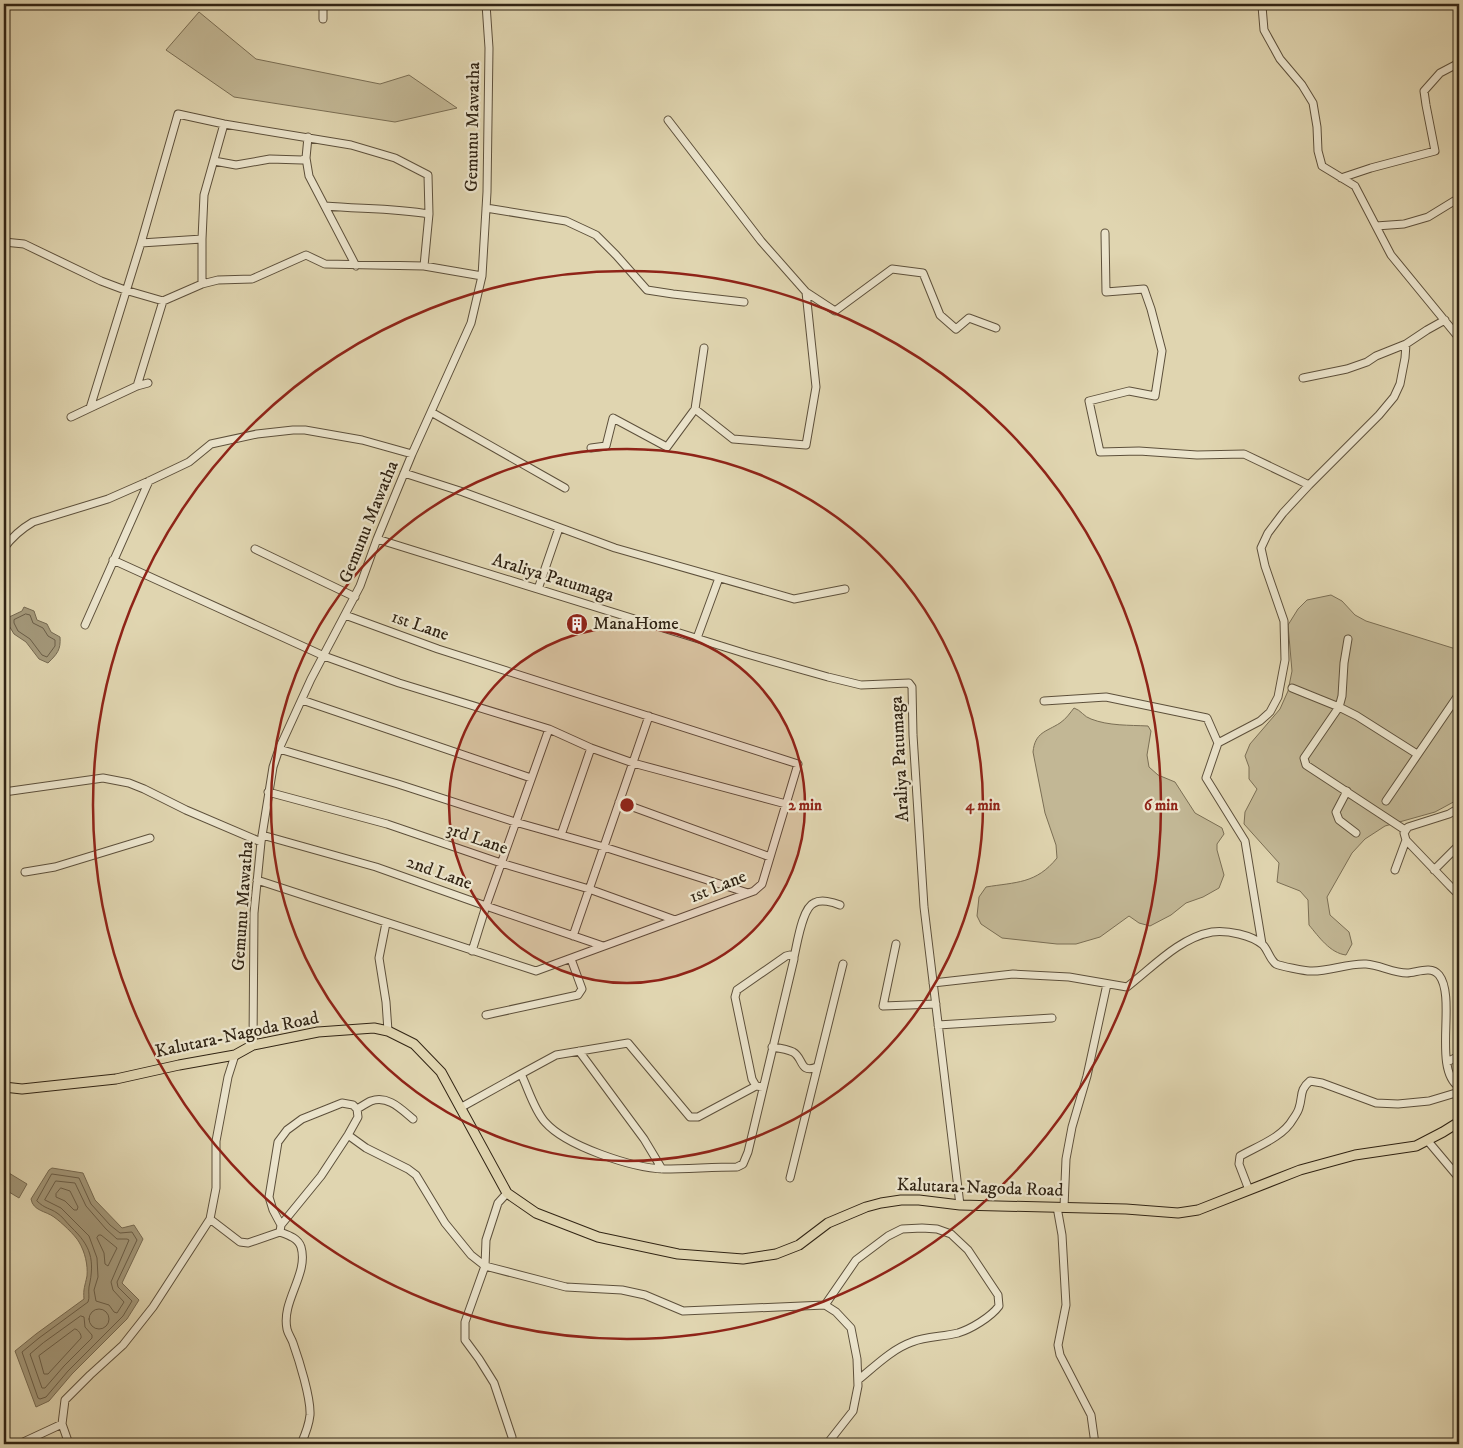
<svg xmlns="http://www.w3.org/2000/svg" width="1463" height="1448" font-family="'IM FELL DW Pica',serif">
<rect width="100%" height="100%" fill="#e0d5b0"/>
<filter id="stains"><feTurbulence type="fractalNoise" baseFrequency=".004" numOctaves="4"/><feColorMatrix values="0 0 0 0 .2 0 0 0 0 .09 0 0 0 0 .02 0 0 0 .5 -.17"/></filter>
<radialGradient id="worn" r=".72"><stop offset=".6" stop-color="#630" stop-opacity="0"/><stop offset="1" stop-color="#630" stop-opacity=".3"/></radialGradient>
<path fill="#c2b795" stroke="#7a6e54" d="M 199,12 L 256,59 L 380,84 L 409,75 L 457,108 L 395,122 L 234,97 L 166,50 Z
M 1331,595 L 1342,601 L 1355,615 L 1366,621 L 1459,650 L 1459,799 L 1435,812 L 1385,826 L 1365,839 L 1352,853 L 1327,897 L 1330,915 L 1349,932 L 1352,944 L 1346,955 C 1330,953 1319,937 1309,925 L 1308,900 L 1300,891 L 1277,882 L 1279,863 L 1244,824 L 1245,812 L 1257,789 L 1249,779 L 1249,767 L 1245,756 L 1250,744 L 1280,709 L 1288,691 L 1292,671 L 1288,625 L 1298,609 L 1307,600 Z
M 1074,708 C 1081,710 1084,717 1091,719 C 1109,726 1129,725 1148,726 L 1151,731 L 1147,755 L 1149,767 L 1158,775 L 1175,782 L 1195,813 L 1222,828 L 1224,834 L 1217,844 L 1217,850 L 1224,875 L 1219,888 L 1203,897 L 1186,903 L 1171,915 L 1150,926 L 1139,923 L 1129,916 L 1100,937 L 1076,944 L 1057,944 L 1002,938 L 981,924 L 977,916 L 979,897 L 986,887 C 1016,882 1036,884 1057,858 L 1056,845 L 1045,813 L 1033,752 C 1035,732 1046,732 1060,723 C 1066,719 1070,713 1074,708 Z"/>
<path fill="#a4997b" stroke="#766a52" d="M 24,607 L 34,611 L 37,620 L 47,624 L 51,632 L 60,637 C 61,650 57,654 48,663 L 39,659 L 26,642 L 14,634 L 5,619 L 22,611 Z
M 52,1168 L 83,1173 L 95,1200 L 122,1228 L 134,1225 L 143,1239 L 122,1283 L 139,1300 L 127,1319 L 72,1374 L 49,1401 L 36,1407 L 15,1351 L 36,1334 L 84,1299 C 83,1289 85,1286 87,1276 C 88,1265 85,1252 79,1242 C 75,1235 61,1222 54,1217 C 46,1211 33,1211 31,1199 L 49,1170 Z
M 4,1170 L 27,1184 L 19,1198 L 4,1189 Z"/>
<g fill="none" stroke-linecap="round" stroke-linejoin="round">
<path stroke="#6a5e48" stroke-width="1" d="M 26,614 L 30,615 L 33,623 L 43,628 L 48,636 L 55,640 L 55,646 L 47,657 L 42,655 L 30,639 L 18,631 L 14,623 L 14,620 Z
M 52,1174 L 79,1178 L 91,1204 L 110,1225 L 120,1233 L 132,1232 L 137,1240 L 117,1282 L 118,1287 L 132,1301 L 123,1316 L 68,1371 L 46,1397 L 40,1399 L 38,1398 L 22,1352 L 39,1338 L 88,1302 C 90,1297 88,1293 89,1287 C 95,1260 91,1246 71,1227 C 66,1222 62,1216 57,1213 C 50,1208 45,1209 37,1201 Z
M 56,1181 L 75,1183 L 86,1206 L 106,1229 L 117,1239 L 127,1239 L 129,1240 L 111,1282 L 113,1290 L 124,1302 L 117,1313 L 114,1312 L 109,1305 L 96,1301 L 94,1290 L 98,1277 L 97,1258 L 89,1236 L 61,1208 L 45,1200 Z
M 61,1188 L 70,1191 L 78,1207 L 77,1210 L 74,1210 L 65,1201 L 56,1197 L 56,1194 Z
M 99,1235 L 101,1235 L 117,1248 L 108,1266 L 105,1264 L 104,1253 L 97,1238 Z
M89 1319a10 10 0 1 1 20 0a10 10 0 1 1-20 0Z
M 81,1316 L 84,1317 L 85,1327 L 92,1335 L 92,1338 L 64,1366 L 45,1388 L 42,1388 L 30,1354 L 43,1343 Z
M 75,1329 C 78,1329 82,1335 81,1338 L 48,1374 L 44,1374 L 39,1356 Z"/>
<g stroke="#5d503b" stroke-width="9">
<path id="minor" d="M 253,4 L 256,5 L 257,4
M 1259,4 L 1262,6 L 1264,30 L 1280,59 L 1302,85 L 1313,103 L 1317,127 L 1318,151 L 1322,166 L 1355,186 L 1391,255 L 1459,338
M 323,19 L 323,4
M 668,120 L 761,241 L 806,292 L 816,387 L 806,445 L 733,439 L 695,409 L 704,348
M 306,158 L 309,176 L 356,266
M 214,161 L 236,165 L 270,159 L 302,160 L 306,158 L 308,137
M 1341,178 L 1371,168 L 1435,151 L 1426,105 L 1424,91 L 1440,73 L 1459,63
M 325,206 C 360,209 395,208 429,214
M 486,208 L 566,221 L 596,235 L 616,255 L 647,290 L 673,294 L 744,302
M 1376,226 L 1404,224 L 1428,217 L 1459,198
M 1105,233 L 1106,292 L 1144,289 L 1151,309 L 1162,351 L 1155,396 L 1129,391 L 1089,401 L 1100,452 L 1139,451 L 1197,455 L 1244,454 L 1309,485
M 202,239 L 204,195 L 224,124
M 4,242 L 24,244 L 101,281 L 125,290 L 163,301
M 141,243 L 202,239 L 202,284
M 806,292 L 835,311 L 892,269 L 923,273 L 940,315 L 956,329 L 969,318 L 996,328
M 1303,378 L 1347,369 L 1367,362 L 1376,356 L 1406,344 L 1427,330 L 1445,320
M 137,386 L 163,301 L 202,284 L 218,280 L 252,279 L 306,255 L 325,264 L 424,266
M 90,408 L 137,386 L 148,383
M 431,412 L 565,488
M 71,417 L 90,408 L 141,243 L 178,114 L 224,124 L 351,145 L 395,158 L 428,175 L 429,214 L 424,266 L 482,276
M 591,448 L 606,446 L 613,418 L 667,447 L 695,409
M 404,473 L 463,492 L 615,548 L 794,599 L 845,589
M 377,539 L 747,654 L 828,677 L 861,685 L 909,683 L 912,687 L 913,735 L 924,907 L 960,1205
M 4,548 C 12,537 21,529 33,522 L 108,499 L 149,481 L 189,462 L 211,444 L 257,434 L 293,430 L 305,430 L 362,440 L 412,454
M 255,549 L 355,597
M 113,560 L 324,656 L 399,683 L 549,729 L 591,748 L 633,763 L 786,804
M 538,589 L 559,528
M 85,625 L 149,481
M 697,638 L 719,578
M 1348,639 L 1344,663 L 1342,696 L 1339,707 L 1304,758 L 1306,765 L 1405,830
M 1292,688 L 1339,707 L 1357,716 L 1417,754
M 302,700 L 531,778
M 1044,701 L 1106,697 L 1207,718 L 1218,743
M 279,749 L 398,784 L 515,822 L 604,847 L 748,893
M 1347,791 L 1336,812 L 1339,820 L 1356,833
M 4,792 L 103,778 L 129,783 L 144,789 L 186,810 L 261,842
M 268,792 L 387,824 L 501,863 L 589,889 L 675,920
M 1386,801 L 1459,694
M 619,802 L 770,857
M 262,835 L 376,867 L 486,906 L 603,946
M 561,835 L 591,748
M 1406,840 L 1450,886 L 1459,895
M 1395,870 L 1406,840 L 1404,833 L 1408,827 L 1449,814 L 1459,808
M 1434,870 L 1456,848
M 25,872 L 55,867 L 150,838
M 257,880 L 536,971 L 754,891 L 762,884 L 798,764 L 438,649 L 345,615
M 386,923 L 379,958 L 386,1002 L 388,1031
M 573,936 L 649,716
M 896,944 L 883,1006 L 936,1004
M 1262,944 L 1245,841 L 1206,778 L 1218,743 L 1260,721 L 1270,712 L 1278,697 L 1285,660 L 1284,621 L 1265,566 L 1261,548 L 1268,533 L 1283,513 L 1309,485 L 1379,415 L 1394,397 L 1400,384 L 1405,358 L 1406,344
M 472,951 L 486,906 L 549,729
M 794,957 C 797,945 802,908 814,903 C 821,899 833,902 840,905
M 933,983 L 1013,974 L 1069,977 L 1127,987 C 1153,967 1179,938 1212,932 C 1227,930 1252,935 1263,945 C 1268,950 1270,960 1276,964 C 1280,966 1305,971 1310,971 C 1329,972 1347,963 1366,964 C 1380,965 1393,973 1407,973 C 1416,973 1431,965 1439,975 C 1457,998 1432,1069 1459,1087
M 486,1015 L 578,995 L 582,989 L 571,959
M 938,1025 L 1052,1018
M 253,1045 L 254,913 L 261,842 L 273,767 L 279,749 L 311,679 L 360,586 L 377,539 L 412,454 L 471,323 L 482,276 L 487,192 L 489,48 L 486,4
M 772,1047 C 779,1048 787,1049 793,1052 C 804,1058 799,1074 817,1067
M 579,1051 L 644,1139 L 662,1169
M 1447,1062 L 1459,1056
M 521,1074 L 556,1055 L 628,1043 L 690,1117 L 698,1117 L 756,1086
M 460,1108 L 521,1074 C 528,1088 534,1110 545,1122 C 566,1146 632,1168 664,1169 C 688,1169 713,1167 737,1167 L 743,1164 L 748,1152 L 794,959 L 794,957 L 790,955 L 786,956 L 737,990 L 735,997 L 752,1079 L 756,1086 L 763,1087
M 357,1109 C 361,1107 366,1103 371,1101 C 388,1095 401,1109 413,1119
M 348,1135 L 366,1148 L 408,1169 L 416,1175 L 445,1223 L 471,1255 L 485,1266 L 566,1287 L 622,1290 L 645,1295 L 683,1311 L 825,1305 L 836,1312 L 851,1328 L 857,1359 L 858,1386 L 853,1411 L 827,1444
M 1427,1140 L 1459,1178
M 790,1178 L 843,964
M 1249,1190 L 1239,1164 L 1240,1156 C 1258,1146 1283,1137 1293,1119 C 1295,1116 1298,1112 1299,1108 C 1303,1096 1299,1090 1310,1081 L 1322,1083 L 1376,1103 L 1398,1104 L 1429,1101 L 1459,1092
M 507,1193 L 498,1203 L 486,1240 L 485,1266 L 465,1322 L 465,1340 L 479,1359 L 494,1383 L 512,1437 L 512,1444
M 1057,1207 L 1062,1235 L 1066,1305 L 1058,1345 L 1060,1355 L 1091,1415 L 1095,1444
M 1064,1207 L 1066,1159 L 1072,1127 L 1087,1076 L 1107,984
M 210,1219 L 240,1242 L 248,1243 L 280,1232 C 288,1235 298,1238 301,1247 C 309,1274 281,1301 287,1329 C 288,1334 292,1339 293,1343 C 299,1360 311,1398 310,1415 C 309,1425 305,1435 301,1444
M 280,1232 L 281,1225 L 273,1210 L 269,1197 L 278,1142 L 287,1130 L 302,1119 L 342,1103 L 353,1105 L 357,1109 L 358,1117 L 348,1135 L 321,1176 L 281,1225
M 825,1305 L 856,1260 L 888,1236 L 902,1229 L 922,1228 L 937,1229 L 951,1234 L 968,1250 L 998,1295 L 999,1306 C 991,1317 971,1329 958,1333 C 943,1337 926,1336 912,1342 C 892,1349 874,1367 858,1380
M 19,1444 L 62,1424
M 69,1444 L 62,1424 L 65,1400 L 90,1375 L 123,1345 L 153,1307 L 210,1219 L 216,1188 L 216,1141 L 228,1077 L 235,1055"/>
</g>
<g stroke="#312414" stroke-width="11">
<path id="major" d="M 4,1087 L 22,1089 L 116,1079 L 179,1065 L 235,1055 L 253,1045 L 318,1032 L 374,1028 L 388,1031 L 414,1044 L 441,1072 L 507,1193 L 536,1213 L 598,1237 L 678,1254 L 743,1259 L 776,1254 L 799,1245 L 828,1223 L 866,1207 L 881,1203 L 901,1200 L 919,1200 L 960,1205 L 1126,1209 L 1178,1213 L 1198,1210 L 1300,1170 L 1355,1155 L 1416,1146 L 1443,1132 L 1459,1122"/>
</g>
<use href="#minor" stroke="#ebe4cc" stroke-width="7"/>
<use href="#major" stroke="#e0d5b0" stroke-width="9"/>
</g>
<circle cx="627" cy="805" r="178" fill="#8f2418" fill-opacity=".12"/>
<g fill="none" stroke="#8f2418" stroke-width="2.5">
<circle cx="627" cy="805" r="178"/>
<circle cx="627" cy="805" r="356"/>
<circle cx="627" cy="805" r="534"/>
</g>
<defs>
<g id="building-disc" transform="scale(1.125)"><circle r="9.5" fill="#8f2418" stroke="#ebe4cc"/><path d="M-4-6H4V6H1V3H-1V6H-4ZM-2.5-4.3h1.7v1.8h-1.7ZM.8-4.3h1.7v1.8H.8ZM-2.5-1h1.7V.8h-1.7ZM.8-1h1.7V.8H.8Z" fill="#fff"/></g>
</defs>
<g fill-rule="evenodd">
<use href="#building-disc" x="577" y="624"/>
</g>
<g text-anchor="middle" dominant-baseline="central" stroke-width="4.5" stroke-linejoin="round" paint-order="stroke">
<g font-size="18" fill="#312414" stroke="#ebe4cc">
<text transform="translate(473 127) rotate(-89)">Gemunu Mawatha</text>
<text transform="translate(369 522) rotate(-68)">Gemunu Mawatha</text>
<text transform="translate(553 578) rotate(17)">Araliya Patumaga</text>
<text transform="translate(420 626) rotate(19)">1st Lane</text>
<text transform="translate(900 759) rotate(-93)">Araliya Patumaga</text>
<text transform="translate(477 839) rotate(19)">3rd Lane</text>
<text transform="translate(439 873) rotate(20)">2nd Lane</text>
<text transform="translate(718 887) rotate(-22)">1st Lane</text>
<text transform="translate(243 906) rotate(-86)">Gemunu Mawatha</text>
<text transform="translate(237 1035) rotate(-12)">Kalutara-Nagoda Road</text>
<text transform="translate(980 1188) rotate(2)">Kalutara-Nagoda Road</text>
</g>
<g font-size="18" fill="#312414" stroke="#ebe4cc" text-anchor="start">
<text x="593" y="624">ManaHome</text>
</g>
</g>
<circle cx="627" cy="805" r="8" fill="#8f2418" stroke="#ebe4cc" stroke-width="2.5"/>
<g font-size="15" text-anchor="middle" font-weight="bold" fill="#8f2418" stroke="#ebe4cc" stroke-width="4.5" stroke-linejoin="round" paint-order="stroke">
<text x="805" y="810">2 min</text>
<text x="983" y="810">4 min</text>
<text x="1161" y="810">6 min</text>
</g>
<rect width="1463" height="1448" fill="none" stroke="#e0d5b0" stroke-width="20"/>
<rect x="5" y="5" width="1453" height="1438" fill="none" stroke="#312414" stroke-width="2.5"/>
<rect x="10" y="10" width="1443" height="1428" fill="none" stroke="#312414"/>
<rect width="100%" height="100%" filter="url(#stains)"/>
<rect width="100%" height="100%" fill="url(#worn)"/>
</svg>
